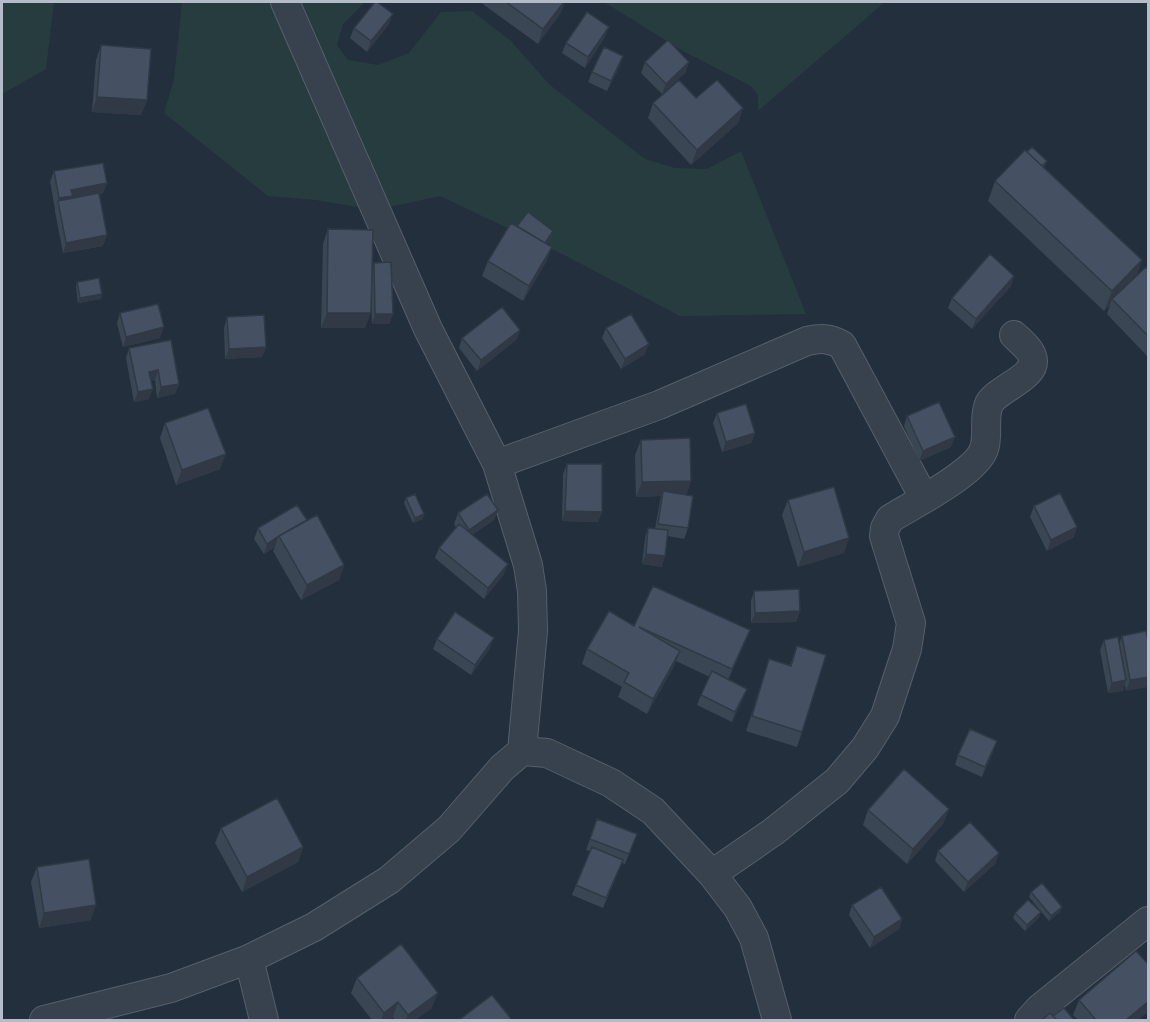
<svg xmlns="http://www.w3.org/2000/svg" width="1150" height="1022" font-family="Rubik,sans-serif">
<rect width="100%" height="100%" fill="#242f3e"/>
<path fill="#263c3f" d="M 2,2 L 54,2 L 46,69 L 2,94 Z
M 182,2 L 365,2 L 343,24 L 337,45 L 348,60 L 378,65 L 409,53 L 441,12 L 472,11 L 511,41 L 550,85 L 645,159 L 675,168 L 707,169 L 741,151 L 806,314 L 680,316 L 568,257 L 440,196 L 375,210 L 316,200 L 268,196 L 164,113 L 174,79 Z
M 604,2 L 885,2 L 758,111 L 758,95 L 751,86 L 683,51 Z"/>
<g fill="none" stroke-linecap="round" stroke-linejoin="round">
<g stroke="#565f6c" stroke-width="30">
<path id="minor" d="M 497,464 L 659,405 L 807,341 C 821,338 829,338 842,345 L 924,498
M 522,751 L 547,753 L 611,783 L 653,811 L 712,874 L 738,908 L 754,938 L 777,1020
M 712,874 L 773,832 L 837,781 L 865,748 L 885,716 L 907,649 L 911,623 L 884,536 L 885,528 L 890,519 C 912,505 976,473 984,449 C 989,435 983,418 989,404 C 997,388 1040,377 1032,356 C 1030,349 1020,341 1014,335
M 249,959 L 264,1020
M 44,1020 L 171,988 L 249,959 L 314,927 L 389,880 L 449,829 L 502,768 L 522,751 L 533,631 L 532,591 L 528,565 L 497,464 L 428,329 L 285,2
M 1029,1020 L 1039,1009 L 1148,921"/>
</g>
<use href="#minor" stroke="#38414e" stroke-width="28"/>
</g>
<path fill="#3b4654" d="M 480,2 L 565,2 L 560,14 L 538,44 Z
M 389,24 L 367,52 L 350,38 L 354,28 Z
M 605,37 L 585,68 L 562,53 L 566,43 Z
M 101,45 L 147,100 L 141,115 L 92,112 L 96,60 Z
M 645,62 L 686,72 L 662,94 L 641,73 Z
M 620,66 L 607,91 L 588,82 L 592,72 Z
M 696,98 L 743,108 L 738,123 L 691,165 L 648,118 L 653,103 Z
M 1027,152 L 1047,161 L 1044,167 L 1142,260 L 1136,277 L 1149,270 L 1149,358 L 1107,314 L 1110,305 L 1104,311 L 988,201 L 995,181 Z
M 54,171 L 107,183 L 103,193 L 99,194 L 103,246 L 63,253 L 55,211 L 55,209 L 50,182 Z
M 517,226 L 553,231 L 550,241 L 547,244 L 552,247 L 546,262 L 523,301 L 482,276 L 488,261 Z
M 328,229 L 372,269 L 374,263 L 393,314 L 389,324 L 372,324 L 371,300 L 365,328 L 321,328 L 323,244 Z
M 77,282 L 102,294 L 101,299 L 78,303 L 76,287 Z
M 1011,286 L 972,329 L 948,308 L 952,298 Z
M 120,313 L 160,338 L 123,347 L 117,323 Z
M 227,317 L 266,347 L 262,357 L 225,359 L 224,328 Z
M 606,328 L 645,354 L 621,369 L 602,338 Z
M 520,330 L 516,340 L 477,371 L 459,348 L 462,338 Z
M 129,348 L 179,384 L 175,394 L 157,398 L 155,380 L 151,381 L 149,399 L 134,402 L 126,358 Z
M 717,413 L 755,433 L 751,443 L 722,452 L 713,423 Z
M 907,416 L 951,447 L 919,461 L 904,426 Z
M 165,423 L 220,469 L 176,485 L 160,438 Z
M 641,440 L 691,481 L 686,495 L 688,528 L 684,539 L 668,536 L 662,567 L 642,564 L 645,538 L 648,528 L 655,529 L 660,501 L 661,496 L 636,497 L 635,455 Z
M 567,464 L 602,512 L 598,522 L 562,521 L 563,474 Z
M 406,498 L 423,519 L 413,523 L 404,503 Z
M 788,500 L 844,553 L 798,567 L 782,515 Z
M 1034,506 L 1074,537 L 1047,551 L 1030,517 Z
M 498,510 L 494,520 L 472,535 L 504,574 L 484,599 L 435,558 L 439,548 L 456,527 L 454,524 L 458,513 Z
M 307,520 L 344,565 L 339,580 L 301,600 L 273,551 L 275,547 L 264,554 L 254,539 L 258,528 Z
M 754,591 L 800,611 L 796,622 L 751,623 L 751,601 Z
M 634,626 L 744,645 L 728,680 L 743,699 L 732,722 L 697,705 L 701,695 L 710,677 L 676,661 L 674,666 L 647,714 L 618,697 L 622,687 L 582,664 L 587,649 Z
M 1122,636 L 1149,646 L 1126,691 L 1125,684 L 1123,691 L 1108,693 L 1100,650 L 1104,640 L 1119,644 Z
M 437,639 L 490,648 L 471,675 L 433,649 Z
M 797,646 L 802,732 L 797,747 L 746,731 L 769,659 L 790,665 Z
M 993,752 L 982,777 L 955,765 L 958,755 Z
M 949,809 L 943,824 L 907,864 L 863,825 L 868,810 Z
M 597,819 L 637,834 L 625,864 L 622,863 L 603,908 L 572,895 L 590,851 L 586,850 Z
M 221,828 L 303,847 L 298,862 L 242,892 L 215,843 Z
M 938,851 L 996,863 L 964,892 L 935,861 Z
M 37,867 L 91,920 L 39,928 L 31,882 Z
M 1031,892 L 1060,912 L 1049,921 L 1029,897 Z
M 852,905 L 902,919 L 899,929 L 870,948 L 849,915 Z
M 1041,912 L 1039,917 L 1025,931 L 1013,918 L 1015,913 Z
M 1149,965 L 1149,1011 L 1138,1020 L 1078,1020 L 1073,1015 L 1079,1000 Z
M 357,978 L 432,1008 L 415,1020 L 395,1020 L 393,1017 L 388,1020 L 372,1020 L 351,993 Z"/>
<path fill="#303945" d="M 564,2 L 565,2 L 560,14 L 538,44 L 543,29 Z
M 393,14 L 389,24 L 367,52 L 371,41 Z
M 609,27 L 605,37 L 585,68 L 588,57 Z
M 623,56 L 620,66 L 607,91 L 611,81 Z
M 689,62 L 686,72 L 662,94 L 666,84 Z
M 97,97 L 147,100 L 141,115 L 92,112 Z
M 743,108 L 738,123 L 691,165 L 697,150 Z
M 107,183 L 103,193 L 58,201 L 55,209 L 59,198 L 71,190 Z
M 553,231 L 550,241 L 539,256 L 543,246 Z
M 107,235 L 103,246 L 63,253 L 66,243 Z
M 552,247 L 546,262 L 523,301 L 529,286 Z
M 1142,260 L 1135,279 L 1112,299 L 1110,305 L 1104,311 L 1112,291 Z
M 1014,276 L 1011,286 L 972,329 L 976,319 Z
M 102,294 L 101,299 L 78,303 L 80,298 Z
M 327,313 L 371,313 L 365,328 L 321,328 Z
M 375,314 L 393,314 L 389,324 L 372,324 Z
M 164,327 L 160,338 L 123,347 L 126,337 Z
M 520,330 L 516,340 L 477,371 L 481,360 Z
M 649,344 L 645,354 L 621,369 L 625,359 Z
M 266,347 L 262,357 L 225,359 L 229,349 Z
M 158,370 L 155,380 L 146,382 L 149,372 Z
M 179,384 L 175,394 L 157,398 L 161,387 Z
M 153,389 L 149,399 L 134,402 L 138,392 Z
M 755,433 L 751,443 L 722,452 L 726,442 Z
M 955,437 L 951,447 L 919,461 L 923,451 Z
M 226,454 L 220,469 L 176,485 L 182,470 Z
M 691,481 L 686,496 L 663,491 L 661,496 L 636,497 L 642,482 Z
M 498,510 L 494,520 L 465,540 L 469,530 Z
M 565,511 L 602,512 L 598,522 L 562,521 Z
M 424,514 L 423,519 L 413,523 L 415,518 Z
M 1077,527 L 1074,537 L 1047,551 L 1051,540 Z
M 278,537 L 275,547 L 264,554 L 267,544 Z
M 849,538 L 844,553 L 798,567 L 804,552 Z
M 646,554 L 665,556 L 662,567 L 642,564 Z
M 508,564 L 504,574 L 484,599 L 488,588 Z
M 344,565 L 339,580 L 301,600 L 307,585 Z
M 800,611 L 796,622 L 751,623 L 755,613 Z
M 750,630 L 744,645 L 726,684 L 732,669 Z
M 494,638 L 490,648 L 471,675 L 475,665 Z
M 680,651 L 674,666 L 647,714 L 653,699 Z
M 1149,677 L 1149,687 L 1126,691 L 1130,680 Z
M 1126,680 L 1123,691 L 1108,693 L 1112,683 Z
M 747,689 L 743,699 L 732,722 L 735,712 Z
M 997,741 L 993,752 L 982,777 L 985,767 Z
M 949,809 L 943,824 L 907,864 L 913,849 Z
M 303,847 L 298,862 L 242,892 L 247,877 Z
M 999,853 L 996,863 L 964,892 L 968,882 Z
M 96,905 L 91,920 L 39,928 L 44,913 Z
M 1062,907 L 1060,912 L 1049,921 L 1051,916 Z
M 1041,912 L 1039,917 L 1025,931 L 1027,925 Z
M 902,919 L 899,929 L 870,948 L 874,937 Z
M 438,993 L 432,1008 L 415,1020 L 406,1020 L 408,1015 Z
M 1149,1001 L 1149,1011 L 1138,1020 L 1126,1020 Z
M 398,1002 L 393,1017 L 388,1020 L 381,1020 L 384,1013 Z"/>
<path fill="#455162" stroke="#303945" stroke-width="1.5" d="M 375,2 L 377,2 L 393,14 L 371,41 L 354,28 Z
M 506,2 L 564,2 L 543,29 Z
M 587,12 L 609,27 L 588,57 L 566,43 Z
M 668,40 L 689,62 L 666,84 L 645,62 Z
M 101,45 L 151,49 L 147,100 L 97,97 Z
M 604,47 L 623,56 L 611,81 L 592,72 Z
M 679,80 L 696,98 L 717,80 L 743,108 L 697,150 L 653,103 Z
M 1032,147 L 1047,161 L 1042,166 L 1027,152 Z
M 1025,150 L 1142,260 L 1112,291 L 995,181 Z
M 103,163 L 107,183 L 71,190 L 73,196 L 59,198 L 54,171 Z
M 99,193 L 107,235 L 66,243 L 58,201 Z
M 528,212 L 553,231 L 545,243 L 517,226 Z
M 511,223 L 552,247 L 529,286 L 488,261 Z
M 328,229 L 373,230 L 371,313 L 327,313 Z
M 990,254 L 1014,276 L 976,319 L 952,298 Z
M 391,262 L 393,314 L 375,314 L 374,263 Z
M 1146,267 L 1149,270 L 1149,337 L 1112,299 Z
M 99,278 L 102,294 L 80,298 L 77,282 Z
M 158,304 L 164,327 L 126,337 L 120,313 Z
M 502,307 L 520,330 L 481,360 L 462,338 Z
M 631,314 L 649,344 L 625,359 L 606,328 Z
M 264,315 L 266,347 L 229,349 L 227,317 Z
M 171,340 L 179,384 L 161,387 L 158,370 L 149,372 L 153,389 L 138,392 L 129,348 Z
M 939,402 L 955,437 L 923,451 L 907,416 Z
M 746,404 L 755,433 L 726,442 L 717,413 Z
M 208,408 L 226,454 L 182,470 L 165,423 Z
M 690,438 L 691,481 L 642,482 L 641,440 Z
M 567,464 L 602,464 L 602,512 L 565,511 Z
M 834,487 L 849,538 L 804,552 L 788,500 Z
M 663,491 L 693,496 L 688,528 L 658,524 Z
M 1060,493 L 1077,527 L 1051,540 L 1034,506 Z
M 415,494 L 424,514 L 415,518 L 406,498 Z
M 487,494 L 498,510 L 469,530 L 458,513 Z
M 297,505 L 307,520 L 279,536 L 267,544 L 258,528 Z
M 317,515 L 344,565 L 307,585 L 279,536 Z
M 459,524 L 508,564 L 488,588 L 439,548 Z
M 648,528 L 668,530 L 665,556 L 646,554 Z
M 653,586 L 750,630 L 732,669 L 639,627 L 680,651 L 653,699 L 624,682 L 629,673 L 587,649 L 609,611 L 634,626 Z
M 799,589 L 800,611 L 755,613 L 754,591 Z
M 455,612 L 494,638 L 475,665 L 437,639 Z
M 1146,631 L 1149,646 L 1149,677 L 1130,680 L 1122,636 Z
M 1118,637 L 1126,680 L 1112,683 L 1104,640 Z
M 797,646 L 826,655 L 802,732 L 752,716 L 769,659 L 791,666 Z
M 712,671 L 747,689 L 735,712 L 701,695 Z
M 970,729 L 997,741 L 985,767 L 958,755 Z
M 904,769 L 949,809 L 913,849 L 868,810 Z
M 277,798 L 303,847 L 247,877 L 221,828 Z
M 597,819 L 637,834 L 629,854 L 590,839 Z
M 970,822 L 999,853 L 968,882 L 938,851 Z
M 592,847 L 623,860 L 606,898 L 576,885 Z
M 89,859 L 96,905 L 44,913 L 37,867 Z
M 1042,883 L 1062,907 L 1051,916 L 1031,892 Z
M 881,887 L 902,919 L 874,937 L 852,905 Z
M 1028,900 L 1041,912 L 1027,925 L 1015,913 Z
M 401,944 L 438,993 L 408,1015 L 398,1002 L 384,1013 L 357,978 Z
M 1136,951 L 1149,965 L 1149,1001 L 1126,1020 L 1096,1020 L 1079,1000 Z
M 492,995 L 512,1020 L 459,1020 Z
M 1064,1008 L 1074,1020 L 1057,1020 L 1053,1016 Z
M 1050,1013 L 1057,1020 L 1042,1020 Z"/>
<rect width="1150" height="1022" fill="none" stroke="#b4bcc9" stroke-width="6"/>
</svg>
